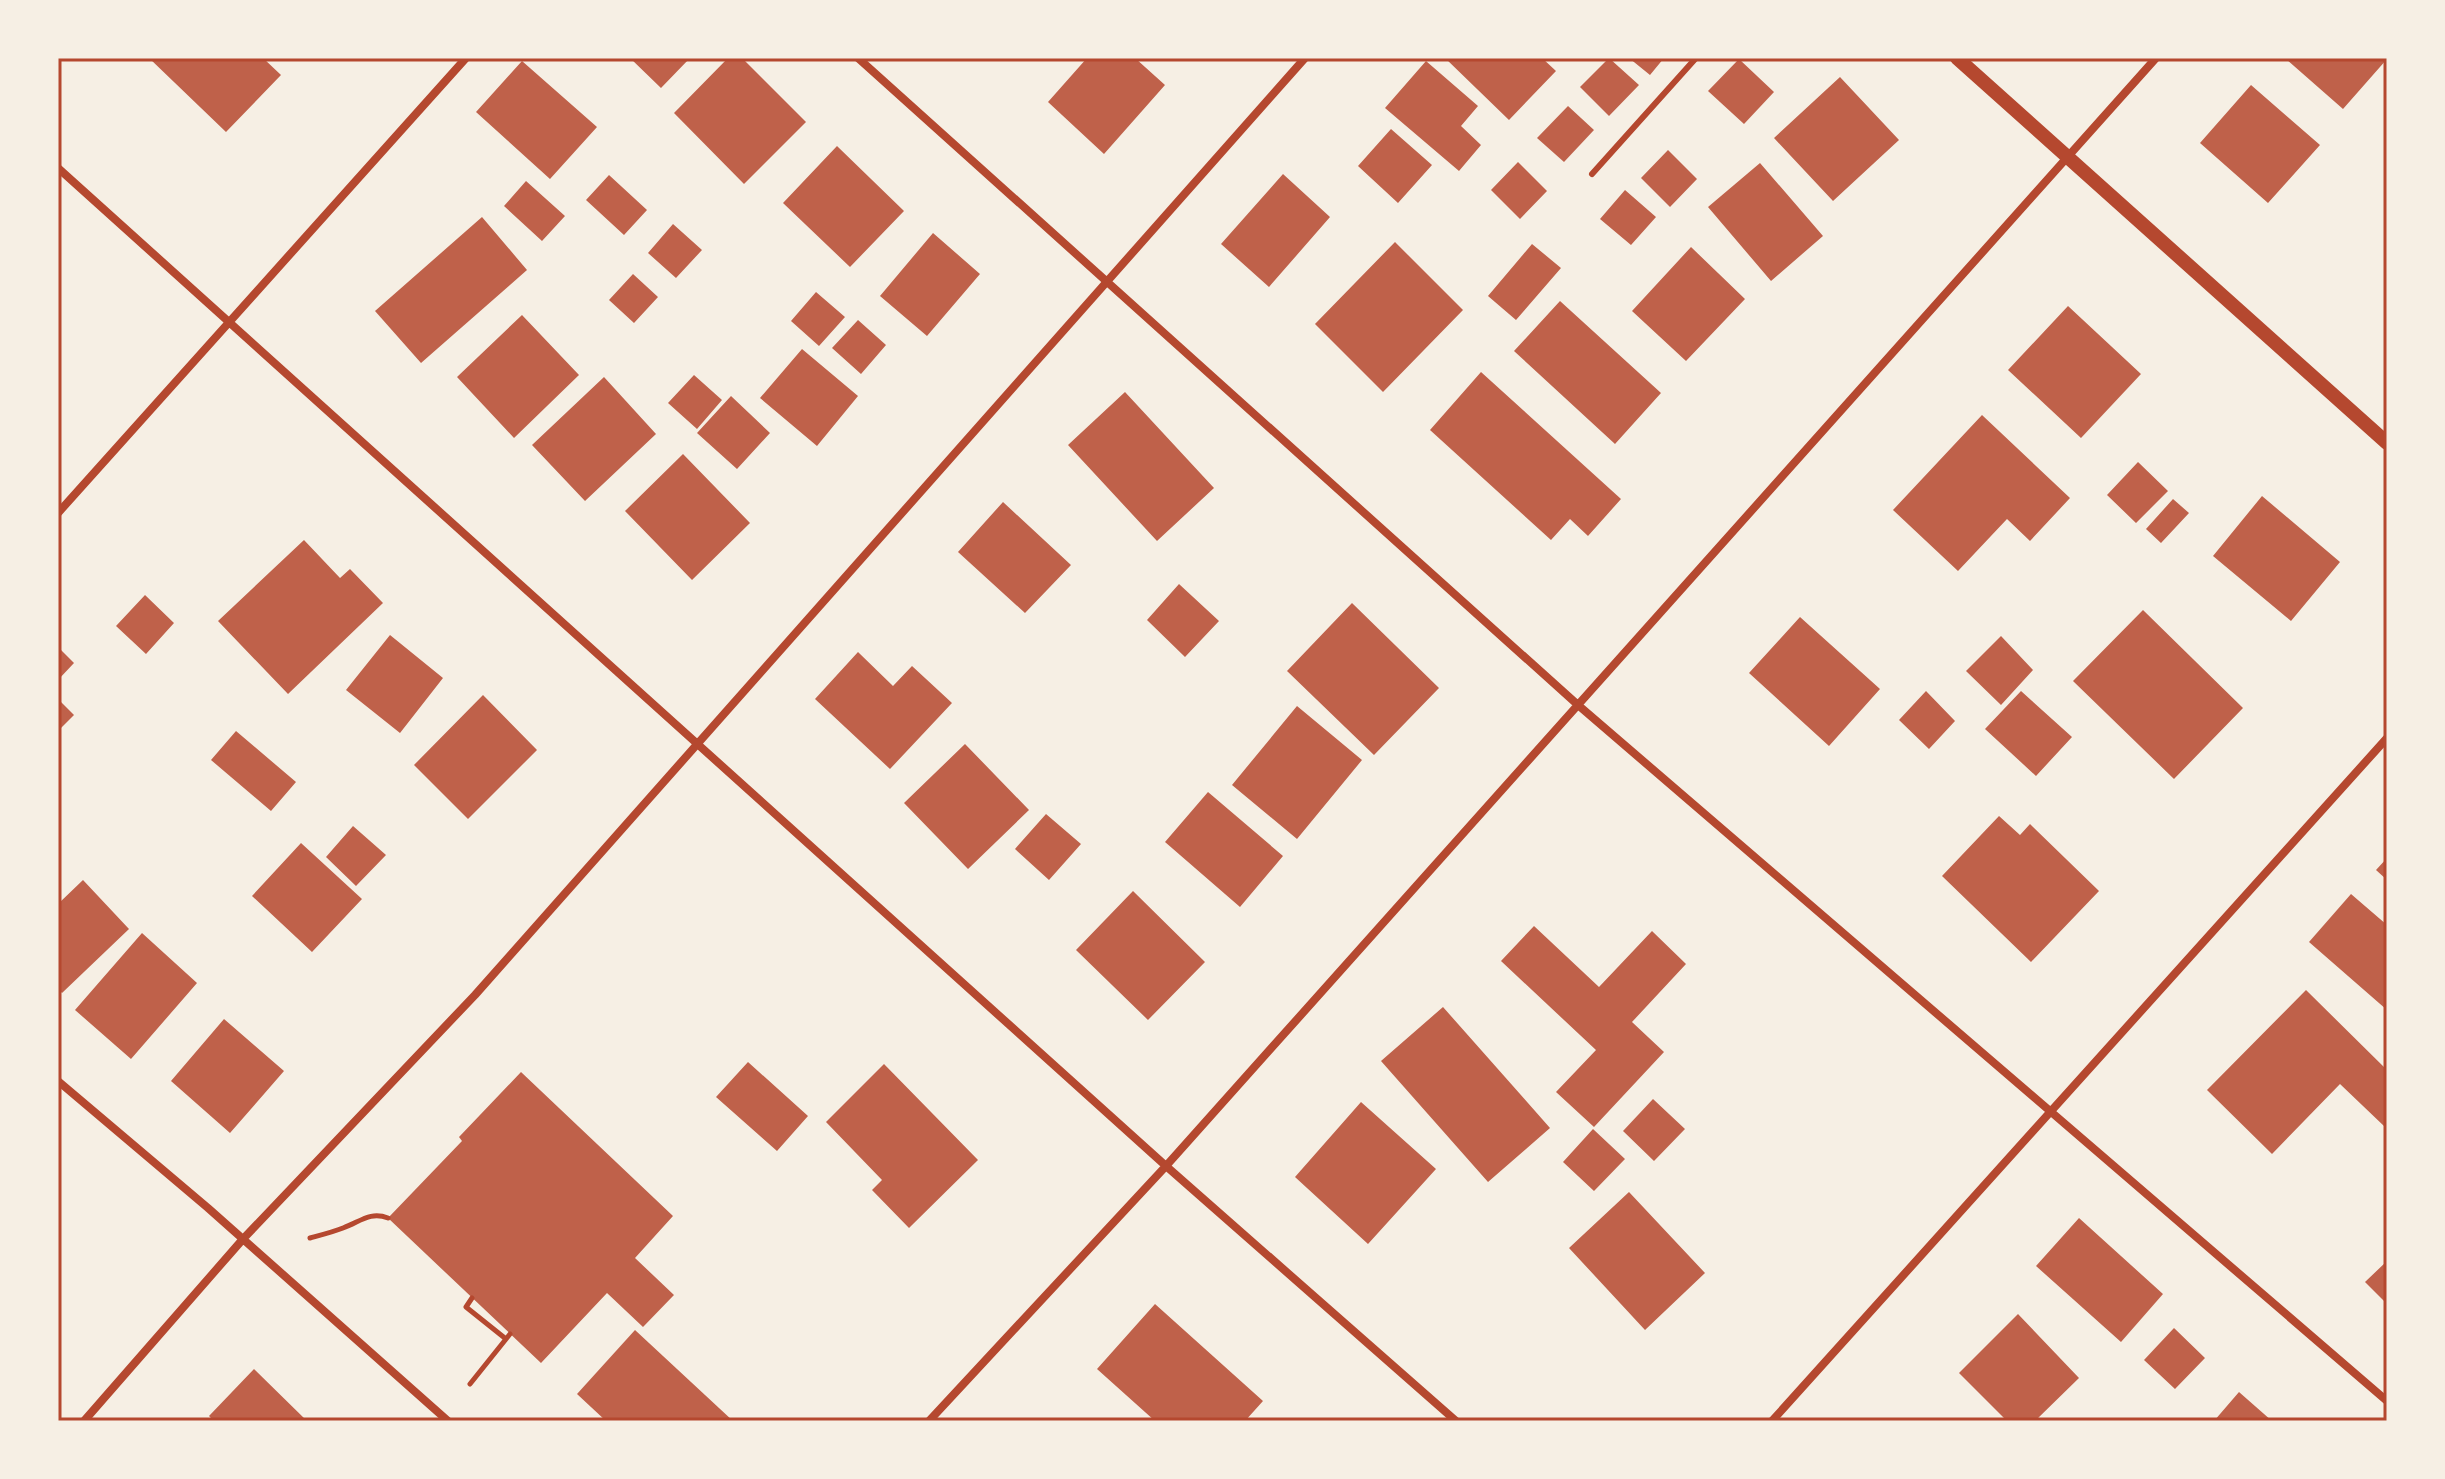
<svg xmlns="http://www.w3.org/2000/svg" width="2445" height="1479" font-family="'PT Sans Narrow',sans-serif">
<rect width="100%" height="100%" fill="#f6efe4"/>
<path fill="#bf614a" d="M 149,58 L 263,58 L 281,75 L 226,132 Z
M 630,58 L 690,58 L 661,88 Z
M 728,58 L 742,58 L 806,122 L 744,184 L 674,113 Z
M 1087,58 L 1135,58 L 1165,85 L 1104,154 L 1048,102 Z
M 1445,58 L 1542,58 L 1556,71 L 1509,120 Z
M 1609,58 L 1639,85 L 1609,116 L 1580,87 Z
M 1629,58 L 1664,58 L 1650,75 Z
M 2285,58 L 2387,58 L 2387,59 L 2343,109 Z
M 1739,59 L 1774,92 L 1744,124 L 1708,91 Z
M 522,61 L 597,127 L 550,179 L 476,112 Z
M 1426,61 L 1478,106 L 1461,126 L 1481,145 L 1459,171 L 1385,108 Z
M 1840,77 L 1899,140 L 1833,201 L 1774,138 Z
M 2251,85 L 2320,145 L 2268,203 L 2200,143 Z
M 1568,106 L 1594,130 L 1564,162 L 1537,138 Z
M 1391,129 L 1432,165 L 1398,203 L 1358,166 Z
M 837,146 L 904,211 L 850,267 L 783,203 Z
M 1668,150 L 1697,179 L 1670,207 L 1641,178 Z
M 1518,162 L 1547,191 L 1520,219 L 1491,190 Z
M 1760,163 L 1823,236 L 1771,281 L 1708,207 Z
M 1283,174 L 1330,217 L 1269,287 L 1221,244 Z
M 609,175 L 647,210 L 624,235 L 586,200 Z
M 526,181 L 565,216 L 542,241 L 504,206 Z
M 1625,190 L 1656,217 L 1631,245 L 1600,219 Z
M 482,217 L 527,270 L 421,363 L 375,311 Z
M 673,224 L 702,250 L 676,278 L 648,253 Z
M 933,233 L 980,274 L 927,336 L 880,296 Z
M 1395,242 L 1463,310 L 1383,392 L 1315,324 Z
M 1532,244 L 1561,268 L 1516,320 L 1488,296 Z
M 1691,247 L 1745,299 L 1686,361 L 1632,311 Z
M 633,274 L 658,297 L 634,323 L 609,300 Z
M 816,292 L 845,317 L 819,346 L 791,321 Z
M 1560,301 L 1661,393 L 1615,444 L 1514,351 Z
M 2068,306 L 2141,374 L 2081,438 L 2008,370 Z
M 522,315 L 579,375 L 514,438 L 457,377 Z
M 858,320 L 886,345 L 861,374 L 832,348 Z
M 802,349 L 858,396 L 817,446 L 760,398 Z
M 1481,372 L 1621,499 L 1588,536 L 1570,519 L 1551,540 L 1430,430 Z
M 694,375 L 722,400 L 697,429 L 668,403 Z
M 604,377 L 656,434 L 585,501 L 532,445 Z
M 1125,392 L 1214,488 L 1157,541 L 1068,445 Z
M 731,396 L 770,433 L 737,469 L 697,433 Z
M 1982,415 L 2070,498 L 2030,541 L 2007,519 L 1958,571 L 1893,510 Z
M 683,454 L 750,523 L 692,580 L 625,511 Z
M 2138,462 L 2168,491 L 2136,523 L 2107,495 Z
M 2262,496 L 2340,562 L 2291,621 L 2213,556 Z
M 2173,499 L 2189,513 L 2161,543 L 2146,529 Z
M 1003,502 L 1071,565 L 1025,613 L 958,552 Z
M 304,540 L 340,578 L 350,569 L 383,603 L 288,694 L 218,621 Z
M 1179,584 L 1219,621 L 1185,657 L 1147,620 Z
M 145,595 L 174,623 L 146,654 L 116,626 Z
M 1352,603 L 1439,688 L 1374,755 L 1287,671 Z
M 2143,610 L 2243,708 L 2174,779 L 2073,681 Z
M 1800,617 L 1880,689 L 1829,746 L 1749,673 Z
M 390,635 L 443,678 L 400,733 L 346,690 Z
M 2001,636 L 2033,670 L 2001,705 L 1966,671 Z
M 58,647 L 74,663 L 58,680 Z
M 858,652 L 893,686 L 912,666 L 952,703 L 890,769 L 815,699 Z
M 1926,691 L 1955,721 L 1929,749 L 1899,720 Z
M 2021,691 L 2072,737 L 2036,776 L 1985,729 Z
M 483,695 L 537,750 L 468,819 L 414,765 Z
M 58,699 L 74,715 L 58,731 Z
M 1297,706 L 1362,760 L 1297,839 L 1232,785 Z
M 236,731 L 296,782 L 271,811 L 211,760 Z
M 965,744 L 1029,810 L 968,869 L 904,803 Z
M 1208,792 L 1283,856 L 1240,907 L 1165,842 Z
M 1046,814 L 1081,844 L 1049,880 L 1015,849 Z
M 1999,816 L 2020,835 L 2030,824 L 2099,891 L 2031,962 L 1942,876 Z
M 353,826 L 386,855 L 356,886 L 326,857 Z
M 301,843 L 362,899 L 312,952 L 252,896 Z
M 2387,858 L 2387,880 L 2376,870 Z
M 83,880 L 129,929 L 62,993 L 58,989 L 58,904 Z
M 1133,891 L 1205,962 L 1148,1020 L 1076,950 Z
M 2351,894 L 2387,925 L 2387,1010 L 2309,942 Z
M 1534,926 L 1599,987 L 1652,931 L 1686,964 L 1632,1022 L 1664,1052 L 1594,1127 L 1556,1092 L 1596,1050 L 1501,961 Z
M 142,933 L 197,983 L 131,1059 L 75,1010 Z
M 2306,990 L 2387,1070 L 2387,1125 L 2385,1127 L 2340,1084 L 2272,1154 L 2207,1090 Z
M 1443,1007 L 1550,1128 L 1488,1182 L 1381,1061 Z
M 224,1019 L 284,1071 L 230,1133 L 171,1081 Z
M 748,1062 L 808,1116 L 777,1151 L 716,1097 Z
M 884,1064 L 978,1160 L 909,1228 L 872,1190 L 882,1180 L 826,1122 Z
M 521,1072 L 673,1216 L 635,1258 L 674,1295 L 643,1327 L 607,1293 L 541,1363 L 388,1218 L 462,1141 L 459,1137 Z
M 1653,1099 L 1685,1129 L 1654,1161 L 1623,1131 Z
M 1361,1102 L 1436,1169 L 1368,1244 L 1295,1177 Z
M 1593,1129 L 1625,1159 L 1594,1191 L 1563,1162 Z
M 1629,1192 L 1705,1273 L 1645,1330 L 1569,1248 Z
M 2079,1218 L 2163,1294 L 2121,1342 L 2036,1266 Z
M 2387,1261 L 2387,1304 L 2365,1282 Z
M 1155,1304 L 1263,1401 L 1245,1421 L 1155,1421 L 1097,1369 Z
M 2018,1314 L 2079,1378 L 2035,1421 L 2007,1421 L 1959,1373 Z
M 2174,1328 L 2205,1358 L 2175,1389 L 2144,1360 Z
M 635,1330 L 733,1421 L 606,1421 L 577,1394 Z
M 254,1369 L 307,1421 L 214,1421 L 209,1416 Z
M 2239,1392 L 2272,1421 L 2214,1421 Z"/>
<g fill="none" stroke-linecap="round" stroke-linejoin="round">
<path stroke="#b5482f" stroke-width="5" d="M 310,1238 C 321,1235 333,1232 343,1228 C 360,1222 370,1211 388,1218
M 472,1298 L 466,1307 L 506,1339
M 470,1384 L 510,1334"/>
<path stroke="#b5482f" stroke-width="6" d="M 1592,174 L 1696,58"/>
<path stroke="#b5482f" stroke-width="8" d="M 858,58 L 1578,705 L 2387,1401
M 58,168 L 1166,1166 L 1456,1421
M 58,513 L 466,58
M 58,1081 L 208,1208 L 448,1421
M 84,1421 L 243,1239 L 475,995 L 1305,58
M 929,1421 L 1166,1166 L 2156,58
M 1772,1421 L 2387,738"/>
<path stroke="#b5482f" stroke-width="14" d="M 1957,58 L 2387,443"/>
</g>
<rect width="2445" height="1479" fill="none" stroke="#f6efe4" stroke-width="120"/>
<rect x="60" y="60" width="2325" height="1359" fill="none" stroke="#b5482f" stroke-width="3"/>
</svg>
